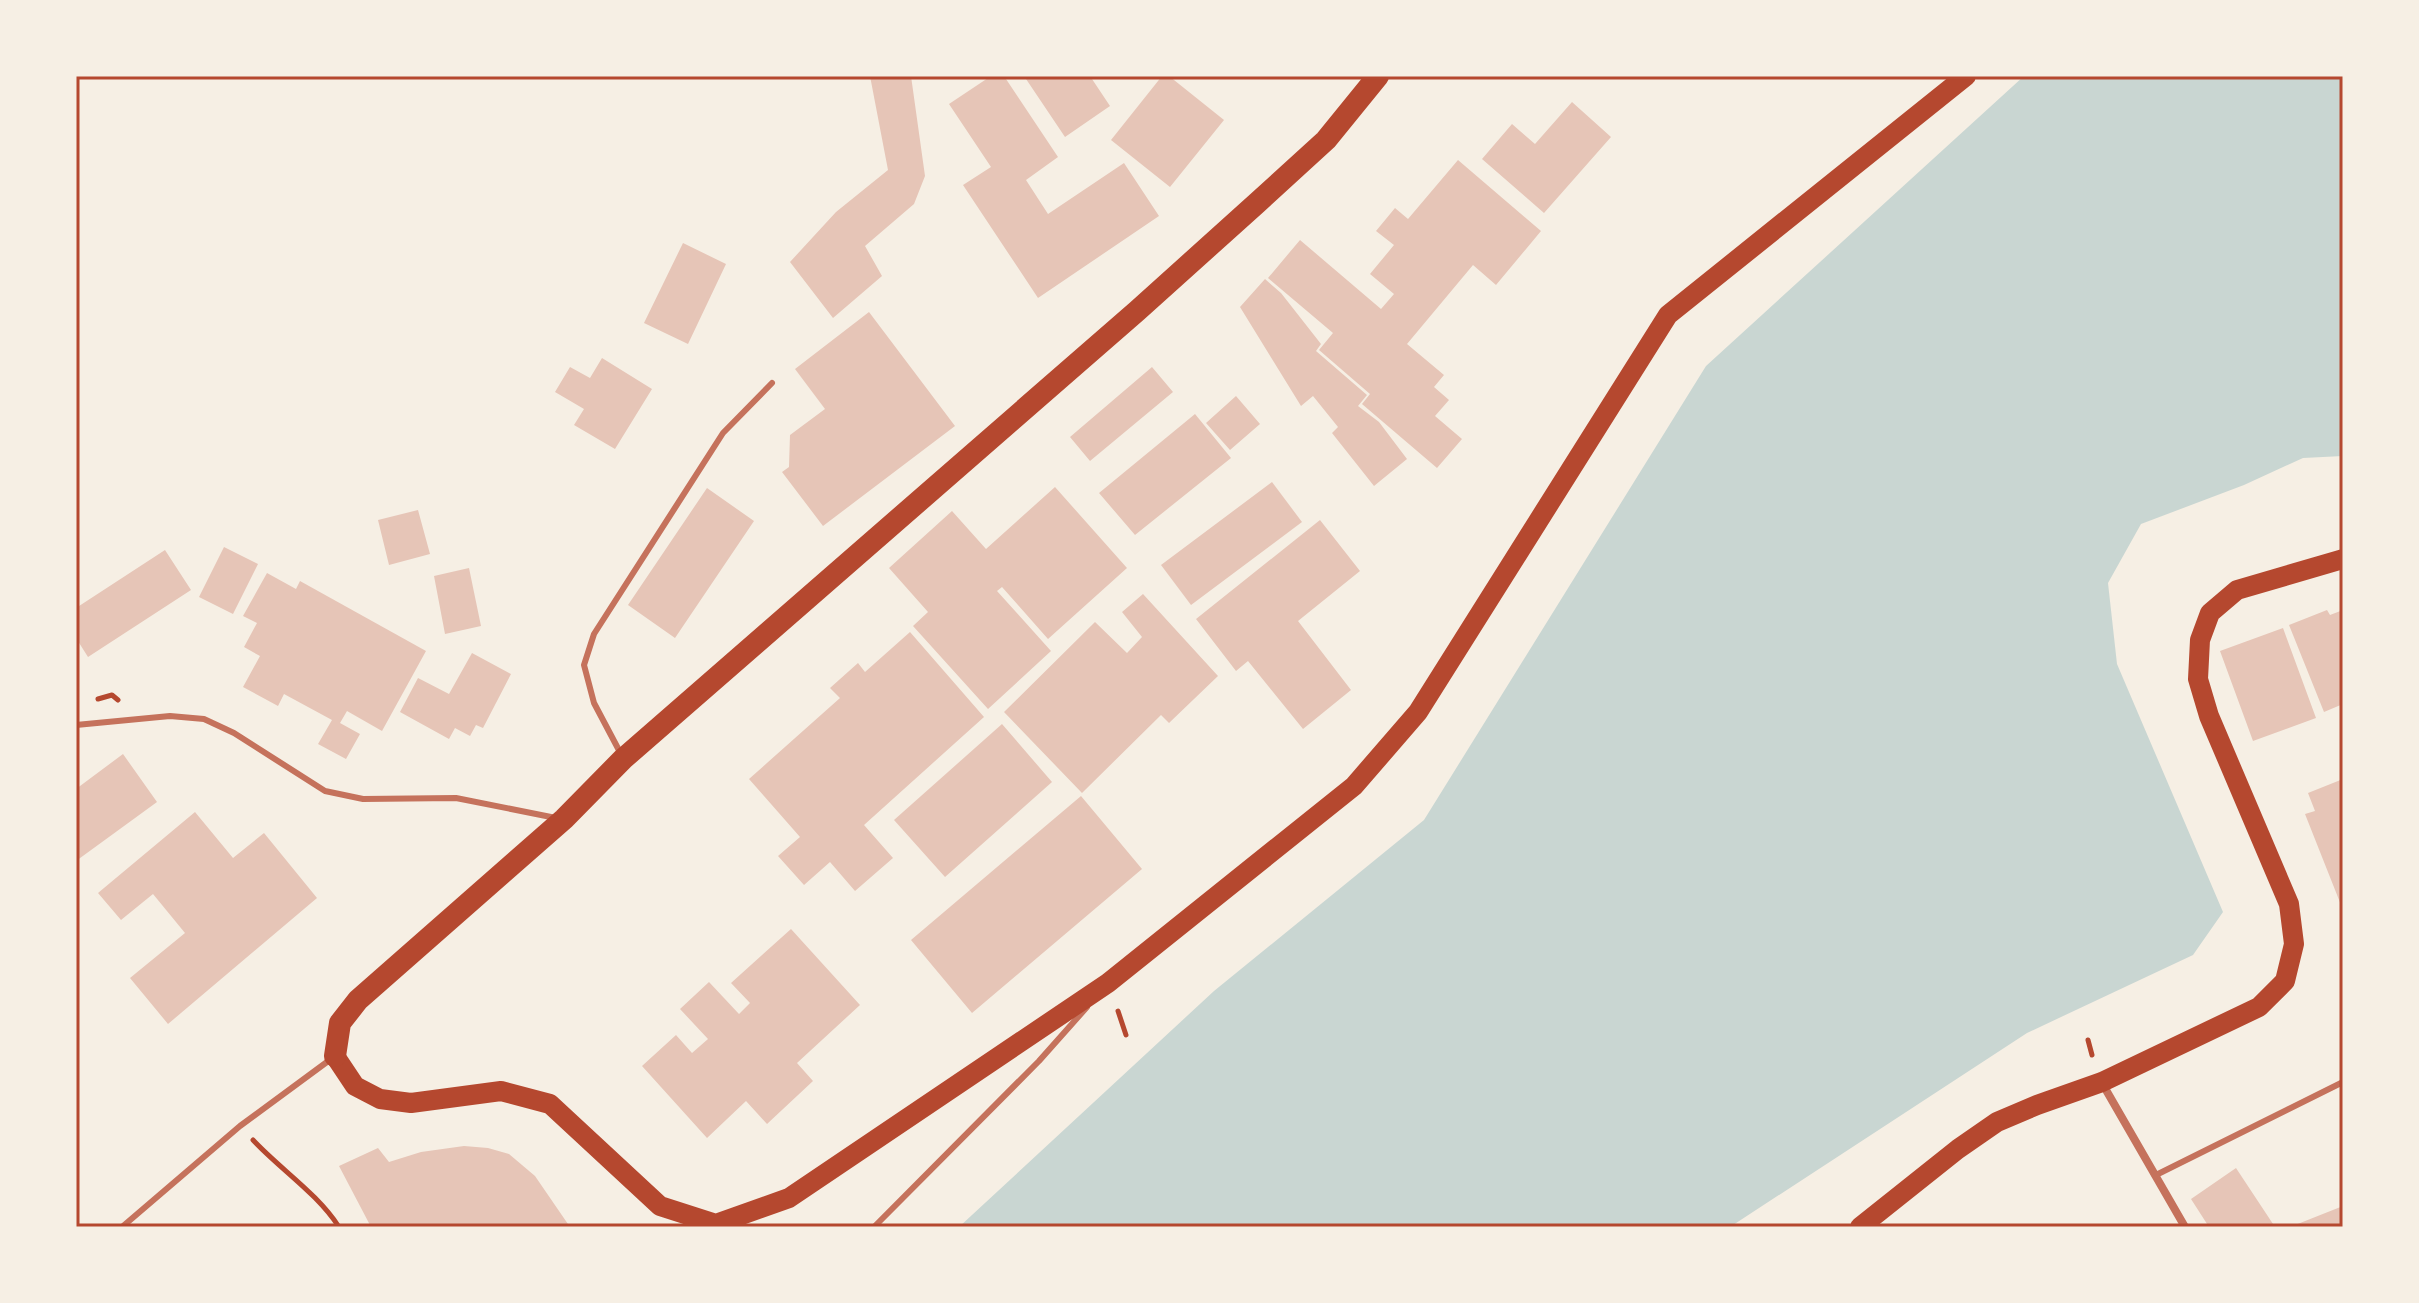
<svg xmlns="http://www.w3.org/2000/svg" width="2419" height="1303" font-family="'PT Sans',sans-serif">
<rect width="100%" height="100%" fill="#f6efe4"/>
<path fill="#c9d6d2" d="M 2024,76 L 2343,76 L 2343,456 L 2303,458 L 2244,485 L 2141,524 L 2108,583 L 2117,664 L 2223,912 L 2193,955 L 2027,1033 L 1730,1227 L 959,1227 L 1214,991 L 1424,820 L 1706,366 Z"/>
<path fill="#e6c5b7" d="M 870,76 L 911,76 L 925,176 L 914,204 L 865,246 L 882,276 L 833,318 L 790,262 L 836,212 L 888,170 Z
M 991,76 L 1004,76 L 1058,157 L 1026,180 L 1048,214 L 1124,163 L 1159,216 L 1038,298 L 963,185 L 991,167 L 949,104 Z
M 1024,76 L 1090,76 L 1110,106 L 1065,137 Z
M 1162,76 L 1169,76 L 1224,120 L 1170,187 L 1111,140 Z
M 1572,102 L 1611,137 L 1544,213 L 1482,159 L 1512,124 L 1535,144 Z
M 1458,160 L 1541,231 L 1496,285 L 1473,265 L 1407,344 L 1444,375 L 1434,387 L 1449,400 L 1435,416 L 1462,439 L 1437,468 L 1362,404 L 1370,394 L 1319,350 L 1333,333 L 1268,278 L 1300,240 L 1381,309 L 1394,294 L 1370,274 L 1394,245 L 1376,231 L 1395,208 L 1408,219 Z
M 683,243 L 726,264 L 688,344 L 644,323 Z
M 1265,279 L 1281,293 L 1321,344 L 1316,351 L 1367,395 L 1358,406 L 1379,422 L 1407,459 L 1374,486 L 1332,433 L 1338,427 L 1313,396 L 1301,406 L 1240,307 Z
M 869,312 L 955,426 L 823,526 L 782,472 L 789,467 L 790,435 L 825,409 L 795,369 Z
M 602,358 L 652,389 L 615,449 L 574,425 L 584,409 L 555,392 L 570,367 L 590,378 Z
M 1152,367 L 1173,392 L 1090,461 L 1070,437 Z
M 1236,396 L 1260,424 L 1230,450 L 1206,423 Z
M 1195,414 L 1231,458 L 1135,535 L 1099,493 Z
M 1272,482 L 1302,522 L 1191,605 L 1161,565 Z
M 1055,487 L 1127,568 L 1048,639 L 1002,587 L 997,591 L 1051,651 L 988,709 L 913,626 L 928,612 L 889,568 L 952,511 L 986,549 Z
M 707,488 L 754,521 L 675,638 L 628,605 Z
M 418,510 L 430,554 L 389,565 L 378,520 Z
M 1320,520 L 1360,571 L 1298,621 L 1351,690 L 1303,729 L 1248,661 L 1236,671 L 1196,619 Z
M 224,547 L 258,564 L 233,614 L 199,597 Z
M 165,550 L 191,590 L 88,657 L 76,638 L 76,608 Z
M 469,568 L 481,626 L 445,634 L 434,576 Z
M 267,573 L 296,589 L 300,581 L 426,651 L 382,731 L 347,711 L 340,723 L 360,734 L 346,759 L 318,744 L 332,720 L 284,694 L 278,706 L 243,687 L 260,656 L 244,647 L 257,623 L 243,616 Z
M 1143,594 L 1218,676 L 1169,723 L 1161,715 L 1082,793 L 1004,712 L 1095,622 L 1127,653 L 1142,637 L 1122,612 Z
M 2327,610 L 2330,615 L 2343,610 L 2343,704 L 2324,712 L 2289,625 Z
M 2283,628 L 2316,718 L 2253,741 L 2220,651 Z
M 910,632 L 984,717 L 864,825 L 893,858 L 855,891 L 830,862 L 804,885 L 778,856 L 800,837 L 749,779 L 840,698 L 830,688 L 858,663 L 865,672 Z
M 472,653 L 511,674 L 483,728 L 476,725 L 470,736 L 455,728 L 449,739 L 400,712 L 418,678 L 449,694 Z
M 1002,724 L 1052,782 L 945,877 L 894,820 Z
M 123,754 L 157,802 L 76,861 L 76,789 Z
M 2343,779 L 2343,910 L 2305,814 L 2315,811 L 2308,793 Z
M 1081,796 L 1142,869 L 972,1013 L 911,940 Z
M 195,812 L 233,858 L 264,833 L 317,898 L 168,1024 L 130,978 L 185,933 L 153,894 L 121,920 L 98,893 Z
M 791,929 L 860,1005 L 797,1063 L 813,1081 L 767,1124 L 746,1101 L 707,1138 L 642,1066 L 676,1035 L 692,1053 L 708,1039 L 680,1009 L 709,982 L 739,1014 L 750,1003 L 731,983 Z
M 464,1146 L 488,1148 L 509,1154 L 535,1176 L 570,1227 L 371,1227 L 339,1166 L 378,1148 L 389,1162 L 421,1152 Z
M 2236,1168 L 2275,1227 L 2209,1227 L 2191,1199 Z
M 2343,1206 L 2343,1227 L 2290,1227 Z"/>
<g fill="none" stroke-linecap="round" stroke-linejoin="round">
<path stroke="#b5482f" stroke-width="5" d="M 98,699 L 112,695 L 118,700
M 1118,1011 L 1126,1035
M 2088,1040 L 2092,1055
M 253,1140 C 281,1170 317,1193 339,1227"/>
<path stroke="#c5725c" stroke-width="6" d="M 76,725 L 170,716 L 204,719 L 234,733 L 325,791 L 363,799 L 456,798 L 556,818
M 622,756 L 594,703 L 584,665 L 594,634 L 723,433 L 772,383
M 2156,1175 L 2343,1082
M 122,1227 L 240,1126 L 331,1059
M 874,1227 L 1039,1061 L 1087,1007"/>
<path stroke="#c5725c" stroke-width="8" d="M 2102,1083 L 2185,1227"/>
<path stroke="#b5482f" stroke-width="20" d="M 335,1056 L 355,1086 L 380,1099 L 411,1103 L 501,1091 L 550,1104 L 660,1206 L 716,1224 L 789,1198 L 1108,983 L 1354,786 L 1418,712 L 1668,315 L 1966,76
M 1860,1227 L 1958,1149 L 1997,1122 L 2037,1105 L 2102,1082 L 2259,1007 L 2285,981 L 2294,944 L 2289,904 L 2209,716 L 2198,679 L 2200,640 L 2210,613 L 2237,590 L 2343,559"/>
<path stroke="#b5482f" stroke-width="22" d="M 335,1056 L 340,1023 L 358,1000 L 564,819 L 623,759 L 1137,311 L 1257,203 L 1326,140 L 1378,76"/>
</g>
<rect width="2419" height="1303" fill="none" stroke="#f6efe4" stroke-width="156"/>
<rect x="78" y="78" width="2263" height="1147" fill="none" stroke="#b5482f" stroke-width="3"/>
</svg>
